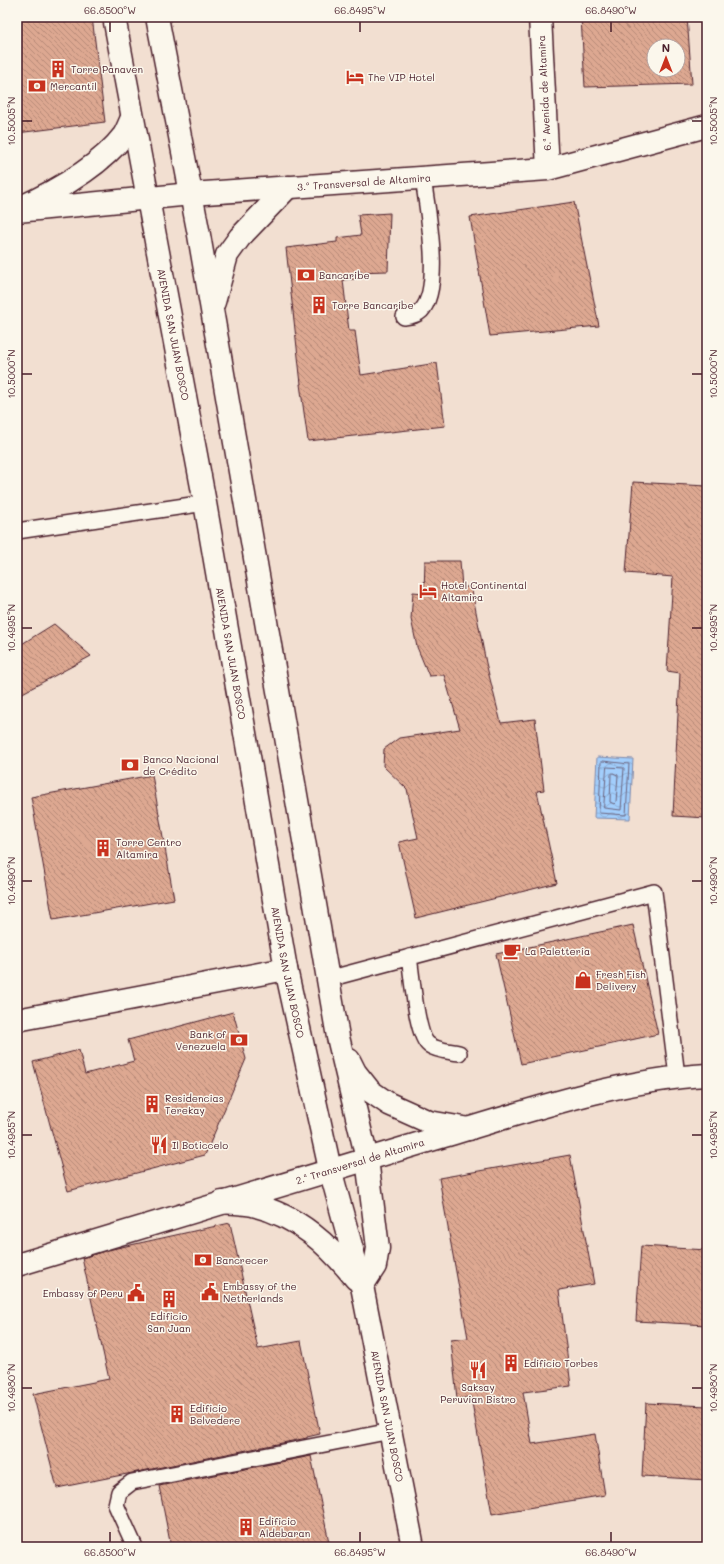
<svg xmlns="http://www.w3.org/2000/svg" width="724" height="1564" font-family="Mali,sans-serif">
<defs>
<pattern id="water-waves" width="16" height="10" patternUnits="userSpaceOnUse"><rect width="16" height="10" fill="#a2cefc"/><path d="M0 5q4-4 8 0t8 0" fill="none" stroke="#8db0d8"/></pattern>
<pattern id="building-back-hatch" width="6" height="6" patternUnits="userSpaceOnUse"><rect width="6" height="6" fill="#dda891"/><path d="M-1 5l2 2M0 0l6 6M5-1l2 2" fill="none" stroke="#b58877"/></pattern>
</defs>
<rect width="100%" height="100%" fill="#f2dfd1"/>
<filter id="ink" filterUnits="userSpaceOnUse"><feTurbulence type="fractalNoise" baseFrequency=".025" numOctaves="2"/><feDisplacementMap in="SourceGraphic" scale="8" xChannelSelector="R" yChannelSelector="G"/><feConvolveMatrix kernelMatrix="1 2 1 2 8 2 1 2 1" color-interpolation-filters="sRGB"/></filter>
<g filter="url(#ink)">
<path fill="url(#water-waves)" stroke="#7f88a8" d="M 597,757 L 633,759 L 630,819 L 594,818 Z"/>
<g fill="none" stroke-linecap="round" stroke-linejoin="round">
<path stroke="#6d657f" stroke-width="1" d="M 603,761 L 629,764 L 626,815 L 599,813 L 601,763 Z
M 607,767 L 624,768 L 621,810 L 604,808 Z
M 613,773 L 618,775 L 616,802 L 614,804 L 610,802 L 611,775 Z"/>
</g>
<path fill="url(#building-back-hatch)" stroke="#4a1f2b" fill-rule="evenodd" d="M 17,17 L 92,17 L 105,122 L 17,133 Z
M 581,17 L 687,17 L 692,84 L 585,87 ZM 654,46 L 678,46 L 678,70 L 654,70 Z
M 574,202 L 599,326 L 490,336 L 470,217 Z
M 390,213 L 388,271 L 355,272 L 355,279 L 343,280 L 349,331 L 355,331 L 361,375 L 437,363 L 445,426 L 308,441 L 300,384 L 301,384 L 286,248 L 337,242 L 337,238 L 361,235 L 358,215 Z
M 633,482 L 707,486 L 707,818 L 673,816 L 680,673 L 667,671 L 673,577 L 626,573 Z
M 425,561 L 460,561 L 462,588 L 471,586 L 486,663 L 501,723 L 535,719 L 544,790 L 537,791 L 557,883 L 416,918 L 399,842 L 418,838 L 407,789 L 383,766 L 384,749 L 399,738 L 460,729 L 444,675 L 429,676 L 417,647 L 411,619 L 413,592 L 424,593 Z
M 54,624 L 91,656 L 17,696 L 17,647 Z
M 152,775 L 174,899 L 53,920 L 31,797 Z
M 633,925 L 658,1034 L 521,1064 L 496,954 Z
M 233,1012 L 246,1059 L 205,1155 L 68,1191 L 33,1062 L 79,1050 L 85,1074 L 134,1061 L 128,1040 Z
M 570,1155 L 594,1284 L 559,1290 L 571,1386 L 523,1392 L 532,1444 L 595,1434 L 605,1495 L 492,1514 L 471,1397 L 457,1399 L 451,1340 L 468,1338 L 439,1178 Z
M 230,1223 L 258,1349 L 301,1341 L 320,1434 L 307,1437 L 307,1438 L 57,1488 L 33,1394 L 109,1379 L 82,1258 L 108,1250 Z
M 641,1246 L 707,1250 L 707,1325 L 636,1321 Z
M 646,1403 L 707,1406 L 707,1480 L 642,1476 Z
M 311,1456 L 330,1547 L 171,1547 L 159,1486 Z"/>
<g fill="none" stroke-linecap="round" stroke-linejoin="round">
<g stroke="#4a1f2b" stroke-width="18">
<path id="lane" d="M 404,317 C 410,316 416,316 421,311 C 443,288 427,208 423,178
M 17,531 L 205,503
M 409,957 C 412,974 416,1036 429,1045 C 438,1051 449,1051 459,1053
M 328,979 L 654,892 L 677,1076
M 135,1547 L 116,1505 L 119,1492 L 132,1482 L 391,1431"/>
</g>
<g stroke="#4a1f2b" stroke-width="25">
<path id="street" d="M 540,17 L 548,169
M 17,211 L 191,194 L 548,169 L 707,126
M 17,1020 L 286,969
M 17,1265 C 156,1222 295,1180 434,1139 C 523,1113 614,1080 707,1075"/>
</g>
<g stroke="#4a1f2b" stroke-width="25">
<g id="secondary">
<path id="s1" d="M 114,17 L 205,503 L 286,969 L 330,1169 L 362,1286 L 413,1547"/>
<path d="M 157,17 L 199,235 L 338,1037 L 367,1159 L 378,1248 L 375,1266 L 362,1286"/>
<path d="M 17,209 C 52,193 100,167 124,135 C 127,130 129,124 132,118"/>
<path d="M 214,302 L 227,255 L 240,237 L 288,187"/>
<path d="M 349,1060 L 355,1072 L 370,1091 L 389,1104 L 429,1122 L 469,1129"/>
<path d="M 222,1202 C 232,1203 243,1203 253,1205 C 298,1216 328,1244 356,1279"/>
</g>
</g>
<use href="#lane" stroke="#fbf7ec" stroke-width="15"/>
<use href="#street" stroke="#fbf7ec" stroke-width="22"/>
<use href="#secondary" stroke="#fbf7ec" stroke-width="22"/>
</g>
</g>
<path fill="none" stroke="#4a1f2b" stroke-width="1.5" d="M 110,22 L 110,32M 360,22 L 360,32M 611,22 L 611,32M 22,121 L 32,121M 692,121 L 702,121M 22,374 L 32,374M 692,374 L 702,374M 22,628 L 32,628M 692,628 L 702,628M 22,881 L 32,881M 692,881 L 702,881M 22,1135 L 32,1135M 692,1135 L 702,1135M 22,1388 L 32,1388M 692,1388 L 702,1388M 110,1532 L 110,1542M 360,1532 L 360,1542M 611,1532 L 611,1542"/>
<defs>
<g id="building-bare" transform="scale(1.38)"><path d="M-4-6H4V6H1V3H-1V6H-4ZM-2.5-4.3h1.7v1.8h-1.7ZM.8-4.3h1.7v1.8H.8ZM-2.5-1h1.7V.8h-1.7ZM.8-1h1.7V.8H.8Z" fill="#c8321e" stroke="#fbf7ec" stroke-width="2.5" paint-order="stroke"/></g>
<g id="hotel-bare" transform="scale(1.38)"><path d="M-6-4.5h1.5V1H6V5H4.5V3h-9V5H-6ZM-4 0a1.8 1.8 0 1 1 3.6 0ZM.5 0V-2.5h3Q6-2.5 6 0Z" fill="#c8321e" stroke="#fbf7ec" stroke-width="2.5" paint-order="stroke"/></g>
<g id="bank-bare" transform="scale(1.38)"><path d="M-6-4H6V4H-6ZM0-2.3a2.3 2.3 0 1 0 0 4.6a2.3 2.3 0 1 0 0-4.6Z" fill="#c8321e" stroke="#fbf7ec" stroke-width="2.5" paint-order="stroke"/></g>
<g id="cafe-bare" transform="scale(1.38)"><path d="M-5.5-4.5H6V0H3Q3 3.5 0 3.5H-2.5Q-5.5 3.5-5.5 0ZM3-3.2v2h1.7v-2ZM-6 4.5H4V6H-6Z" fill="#c8321e" stroke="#fbf7ec" stroke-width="2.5" paint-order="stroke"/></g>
<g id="shop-bare" transform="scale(1.38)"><path d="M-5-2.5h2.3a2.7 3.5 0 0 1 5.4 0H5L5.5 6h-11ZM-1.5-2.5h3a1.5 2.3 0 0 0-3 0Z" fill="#c8321e" stroke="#fbf7ec" stroke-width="2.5" paint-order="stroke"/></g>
<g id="restaurant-bare" transform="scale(1.38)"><path d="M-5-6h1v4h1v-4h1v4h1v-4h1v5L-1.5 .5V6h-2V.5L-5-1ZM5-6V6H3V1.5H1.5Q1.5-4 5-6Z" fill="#c8321e" stroke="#fbf7ec" stroke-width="2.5" paint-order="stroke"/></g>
<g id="civic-bare" transform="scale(1.38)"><path d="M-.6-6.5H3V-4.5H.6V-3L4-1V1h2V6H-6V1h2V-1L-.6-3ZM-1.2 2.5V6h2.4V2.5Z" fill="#c8321e" stroke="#fbf7ec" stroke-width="2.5" paint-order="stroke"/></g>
</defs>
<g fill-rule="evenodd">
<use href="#building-bare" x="58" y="69"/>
<use href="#hotel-bare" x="355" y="77"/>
<use href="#bank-bare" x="37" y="86"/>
<use href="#bank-bare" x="306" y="275"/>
<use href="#building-bare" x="319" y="305"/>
<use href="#hotel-bare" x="428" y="591"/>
<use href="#bank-bare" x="130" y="765"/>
<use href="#building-bare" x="103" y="848"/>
<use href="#cafe-bare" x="512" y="951"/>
<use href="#shop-bare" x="583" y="980"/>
<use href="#bank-bare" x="239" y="1040"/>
<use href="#building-bare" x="152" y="1104"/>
<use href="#restaurant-bare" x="159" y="1145"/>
<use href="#bank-bare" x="203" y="1260"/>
<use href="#civic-bare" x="210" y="1292"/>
<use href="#civic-bare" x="136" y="1293"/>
<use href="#building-bare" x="169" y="1299"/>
<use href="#building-bare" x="511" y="1363"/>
<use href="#restaurant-bare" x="478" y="1370"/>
<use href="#building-bare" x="177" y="1414"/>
<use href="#building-bare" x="246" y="1527"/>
</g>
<g text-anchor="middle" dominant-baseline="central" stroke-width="3" stroke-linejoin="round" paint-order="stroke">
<g font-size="10" fill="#4a1f2b" stroke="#fbf7ec" text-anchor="start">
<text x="71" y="69">Torre Panaven</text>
<text x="368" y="77">The VIP Hotel</text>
<text x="50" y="86">Mercantil</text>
<text x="319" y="275">Bancaribe</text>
<text x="332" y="305">Torre Bancaribe</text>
<text x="441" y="585">Hotel Continental<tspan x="441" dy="12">Altamira</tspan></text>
<text x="143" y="759">Banco Nacional<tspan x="143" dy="12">de Crédito</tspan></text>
<text x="116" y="842">Torre Centro<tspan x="116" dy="12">Altamira</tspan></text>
<text x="525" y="951">La Palettería</text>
<text x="596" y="974">Fresh Fish<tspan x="596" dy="12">Delivery</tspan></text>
<text x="226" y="1034" text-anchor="end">Bank of<tspan x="226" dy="12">Venezuela</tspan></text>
<text x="165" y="1098">Residencias<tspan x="165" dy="12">Terekay</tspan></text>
<text x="172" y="1145">Il Boticcelo</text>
<text x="216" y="1260">Bancrecer</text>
<text x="223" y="1286">Embassy of the<tspan x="223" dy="12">Netherlands</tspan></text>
<text x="123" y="1293" text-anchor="end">Embassy of Peru</text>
<text x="169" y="1316" text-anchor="middle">Edificio<tspan x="169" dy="12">San Juan</tspan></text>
<text x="524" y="1363">Edificio Torbes</text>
<text x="478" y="1387" text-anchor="middle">Saksay<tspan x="478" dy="12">Peruvian Bistro</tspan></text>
<text x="190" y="1408">Edificio<tspan x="190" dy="12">Belvedere</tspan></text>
<text x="259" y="1521">Edificio<tspan x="259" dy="12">Aldebaran</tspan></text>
</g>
<g font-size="10" fill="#4a1f2b" stroke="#fbf7ec">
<text transform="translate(544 93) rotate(-93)">6.ª Avenida de Altamira</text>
<text transform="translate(364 182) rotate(-4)">3.ª Transversal de Altamira</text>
<text stroke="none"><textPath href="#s1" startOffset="323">AVENIDA SAN JUAN BOSCO</textPath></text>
<text stroke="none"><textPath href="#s1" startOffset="647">AVENIDA SAN JUAN BOSCO</textPath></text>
<text stroke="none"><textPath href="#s1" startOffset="971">AVENIDA SAN JUAN BOSCO</textPath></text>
<text transform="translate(360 1161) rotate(-17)">2.ª Transversal de Altamira</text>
<text stroke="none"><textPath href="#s1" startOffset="1426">AVENIDA SAN JUAN BOSCO</textPath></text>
</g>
</g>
<rect width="724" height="1564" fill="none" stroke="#fbf7ec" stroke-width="44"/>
<g transform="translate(666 58)"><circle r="19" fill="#fbf7ec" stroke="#b4a19f"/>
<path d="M0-3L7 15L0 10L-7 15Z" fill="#c8321e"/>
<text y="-6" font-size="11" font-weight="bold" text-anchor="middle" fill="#4a1f2b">N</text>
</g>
<rect x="22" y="22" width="680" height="1520" fill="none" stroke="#4a1f2b" stroke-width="1.5"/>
<g font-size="10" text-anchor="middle" fill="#4a1f2b">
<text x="110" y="14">66.8500°W</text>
<text x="360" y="14">66.8495°W</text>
<text x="611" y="14">66.8490°W</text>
<text transform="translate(11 121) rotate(-90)" y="4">10.5005°N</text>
<text transform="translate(713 121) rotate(-90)" y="4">10.5005°N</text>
<text transform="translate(11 374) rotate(-90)" y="4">10.5000°N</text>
<text transform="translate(713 374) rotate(-90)" y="4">10.5000°N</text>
<text transform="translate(11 628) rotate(-90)" y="4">10.4995°N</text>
<text transform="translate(713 628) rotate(-90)" y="4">10.4995°N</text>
<text transform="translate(11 881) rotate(-90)" y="4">10.4990°N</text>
<text transform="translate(713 881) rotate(-90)" y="4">10.4990°N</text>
<text transform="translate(11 1135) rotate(-90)" y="4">10.4985°N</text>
<text transform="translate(713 1135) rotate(-90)" y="4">10.4985°N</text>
<text transform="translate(11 1388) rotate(-90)" y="4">10.4980°N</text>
<text transform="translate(713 1388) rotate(-90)" y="4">10.4980°N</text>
<text x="110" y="1556">66.8500°W</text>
<text x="360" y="1556">66.8495°W</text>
<text x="611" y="1556">66.8490°W</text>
</g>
</svg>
